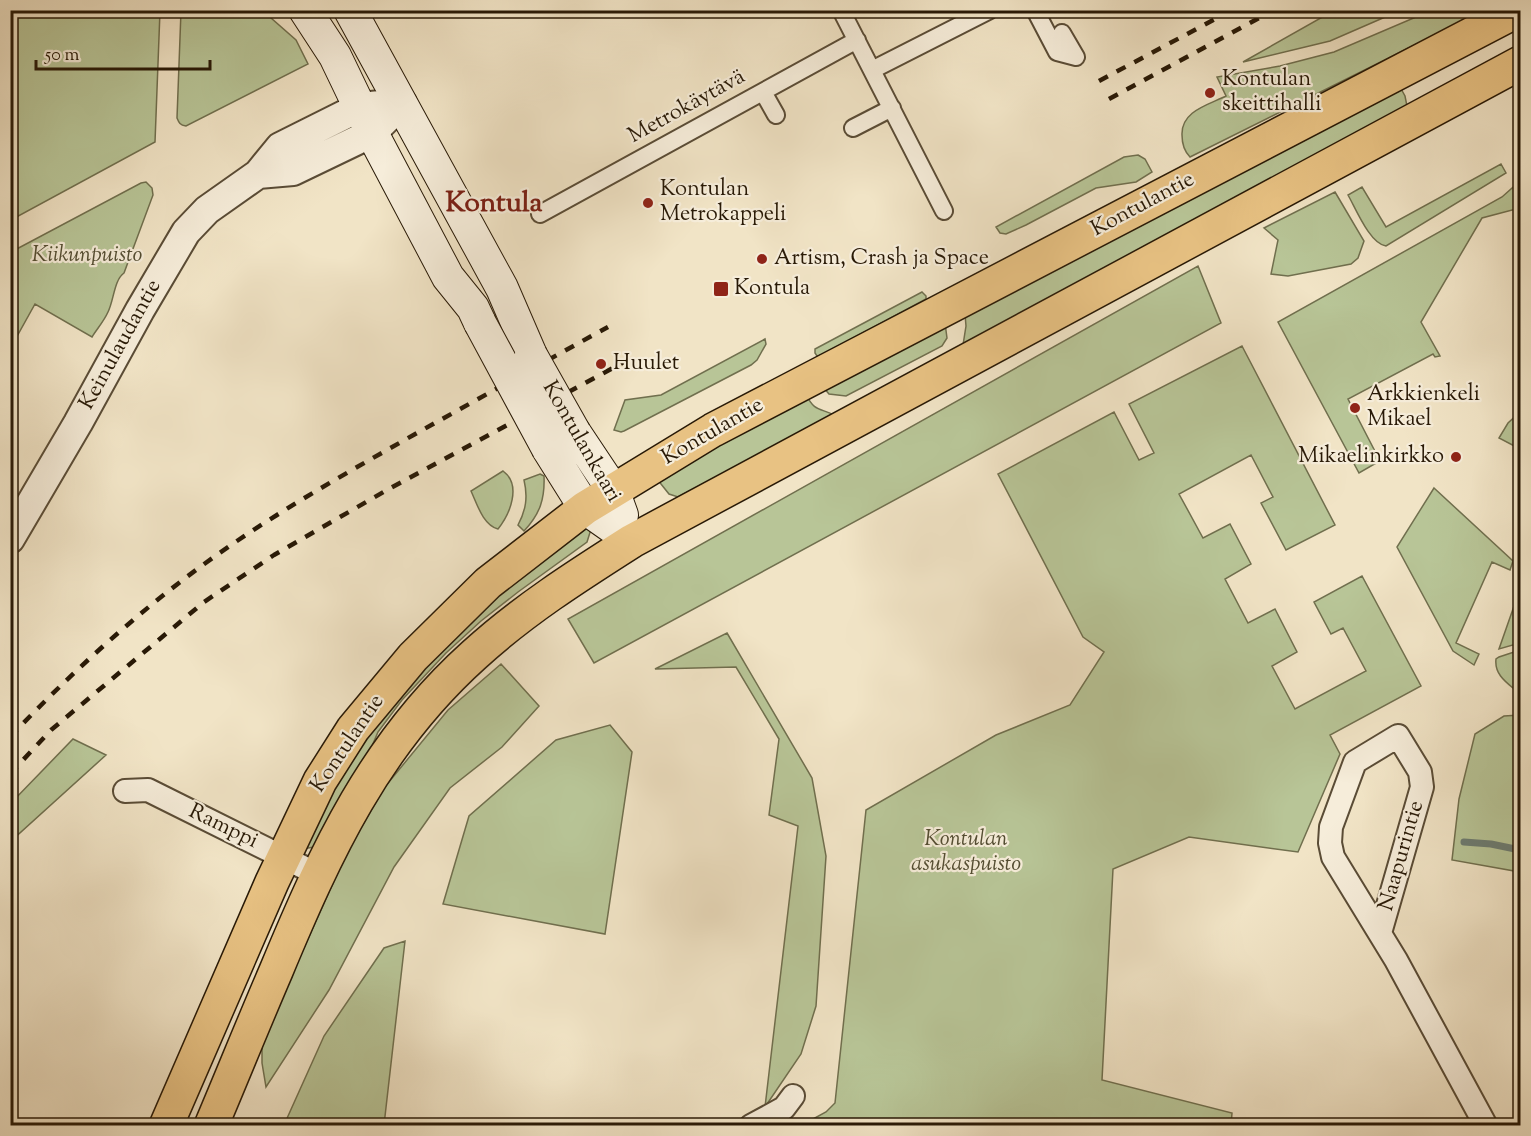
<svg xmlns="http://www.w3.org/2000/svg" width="1531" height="1136" font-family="'Sorts Mill Goudy',serif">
<rect width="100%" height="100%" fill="#f1e4c6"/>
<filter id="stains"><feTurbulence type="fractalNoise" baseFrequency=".00333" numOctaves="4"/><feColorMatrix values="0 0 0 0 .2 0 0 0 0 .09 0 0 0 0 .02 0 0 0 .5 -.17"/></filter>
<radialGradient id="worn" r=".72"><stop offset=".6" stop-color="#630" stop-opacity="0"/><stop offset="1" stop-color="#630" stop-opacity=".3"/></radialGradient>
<path fill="#b8c597" stroke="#706f4e" stroke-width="1.5" d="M 11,10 L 160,11 L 155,142 L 11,220 Z
M 181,11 L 263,11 L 296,40 L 308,64 L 186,126 C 180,125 179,123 177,118 Z
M 1333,11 L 1399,11 L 1330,41 L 1243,62 Z
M 1430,11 L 1483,11 L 1190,157 C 1184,151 1182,143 1182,135 C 1181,111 1208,105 1226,96 L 1217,77 L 1280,66 L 1334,52 Z
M 1400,87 L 1405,96 L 1407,106 L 963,345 L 966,326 L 965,314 Z
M 1138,155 L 1145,159 L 1152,172 L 1136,182 L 1096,188 L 1026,225 L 1006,234 L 1000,233 L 996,227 L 1124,157 Z
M 1501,164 L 1506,173 L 1386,246 C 1370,244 1356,209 1348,195 L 1362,187 L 1386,227 Z
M 1520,181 L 1520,208 L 1482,218 L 1421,322 L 1440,356 L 1435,357 L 1433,354 L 1348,399 L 1379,459 L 1378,462 L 1359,473 L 1278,322 L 1502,197 Z
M 146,182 L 152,188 L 153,195 L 124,273 C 114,280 114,300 108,312 C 104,321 97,329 92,337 L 35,304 L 11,347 L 11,252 L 141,183 Z
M 1335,192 L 1364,241 L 1358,258 L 1351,264 L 1288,276 L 1271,274 L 1278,240 L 1264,228 Z
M 1198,266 L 1221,323 L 594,663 L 568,619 Z
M 922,292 L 926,296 L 926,299 L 822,355 L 817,356 L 815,353 L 815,349 Z
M 945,323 L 947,338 L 942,346 L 846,396 L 829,394 L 823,387 Z
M 765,339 L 766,344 L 757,360 L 751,365 L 624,431 L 621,432 L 614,430 L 625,400 L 661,395 Z
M 1242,346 L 1335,525 L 1286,550 L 1261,503 L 1273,497 L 1251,455 L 1179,494 L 1203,538 L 1230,524 L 1251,564 L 1225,579 L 1248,623 L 1275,609 L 1297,652 L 1272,666 L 1295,709 L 1366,671 L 1343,628 L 1331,634 L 1314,602 L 1362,576 L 1421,686 L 1330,735 L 1340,754 L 1298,852 L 1189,837 L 1113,869 L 1102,1080 L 1232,1113 L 1231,1125 L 802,1125 L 826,1112 L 835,1103 L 866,810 L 996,735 L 1070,705 L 1104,652 L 1083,637 L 998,474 L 1114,412 L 1139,460 L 1154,453 L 1129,404 Z
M 806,394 C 814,412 821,408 834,415 L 678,497 L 669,494 L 657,479 Z
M 1520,412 L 1520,449 L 1499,438 L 1508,423 Z
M 503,471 C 522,485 510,514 498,529 C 483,525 477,504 471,491 Z
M 540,474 L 544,476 C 545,499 540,514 524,531 L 518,525 C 526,510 528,497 524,480 Z
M 1434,488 L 1513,561 L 1510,570 L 1492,562 L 1456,643 L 1479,654 L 1474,665 L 1453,651 L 1397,547 Z
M 581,523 L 592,526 L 587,542 L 518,592 L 481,621 L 446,653 L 402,700 L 378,732 L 359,777 L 314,847 L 302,849 L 325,802 L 370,732 L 456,631 Z
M 1520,589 L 1520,643 L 1499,649 Z
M 727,633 L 812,778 L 826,856 L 816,1006 L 801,1054 L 765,1107 L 798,826 L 769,815 L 779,739 L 736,667 L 655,669 Z
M 1520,650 L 1520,694 C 1509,684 1494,676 1496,659 L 1499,657 Z
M 501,664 L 539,706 L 502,747 L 450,788 L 394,867 L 329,990 L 266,1087 L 262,1063 L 262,1041 L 348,850 L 384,788 L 448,710 Z
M 1520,715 L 1520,872 L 1452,860 L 1459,799 L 1475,734 L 1504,716 Z
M 610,725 L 632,752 L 605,934 L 443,904 L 469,816 L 556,740 Z
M 73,739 L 106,755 L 11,841 L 11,803 Z
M 405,941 L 384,1125 L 284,1125 L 324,1036 L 384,948 Z"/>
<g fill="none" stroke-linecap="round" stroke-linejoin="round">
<path stroke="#6d7c72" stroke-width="7" d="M 1464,842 L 1491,844 L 1520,850"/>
<g stroke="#5a4c36" stroke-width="20">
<path id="pedestrian" d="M 841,10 L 944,211
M 1035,10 L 1057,52 L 1076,57
M 1062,33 L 1076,57
M 872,70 L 990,10
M 763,92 L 776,115
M 853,128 L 892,108
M 540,214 L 857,40"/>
</g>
<g stroke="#5a4c36" stroke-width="26">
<path id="minor" d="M 125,791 L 148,790 L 317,874
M 1380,933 L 1422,787 L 1420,772 L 1398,736 L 1355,762 L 1331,827 L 1330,843 L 1333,857 L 1396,960 L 1486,1126
M 751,1126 L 784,1108 L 793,1096"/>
</g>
<g stroke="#5a4c36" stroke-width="32">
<path id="tertiary" d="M 258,174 L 293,171 L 372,133 L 388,117
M 10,539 L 78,423 L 140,310 L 186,232 L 207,210 L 258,174 L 280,147 L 360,107 L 402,103"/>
</g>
<g stroke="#281906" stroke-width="34">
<path id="secondary" d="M 305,10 L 335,56 L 372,133 L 448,277 L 473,308 L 480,323
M 350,10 L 502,288 L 531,355
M 575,433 L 613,490 L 622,515
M 548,449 L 585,508 L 632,541"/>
</g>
<g stroke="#281906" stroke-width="36">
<path id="primary" d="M 166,1126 L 272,882 L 320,781 L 353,729 L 413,657 L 488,583 L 585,508 L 713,430 L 1518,10
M 211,1126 C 233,1074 254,1022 276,971 C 326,851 375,744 474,655 C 522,611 577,576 632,541 L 1520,63"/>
</g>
<use href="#pedestrian" stroke="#f6edda" stroke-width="16"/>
<use href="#minor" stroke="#f6edda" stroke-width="22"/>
<use href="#tertiary" stroke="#f6edda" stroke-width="28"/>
<use href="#secondary" stroke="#f6edda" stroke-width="32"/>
<use href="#primary" stroke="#e8c283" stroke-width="33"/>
<path stroke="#281906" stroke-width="4.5" stroke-dasharray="10 10" stroke-linecap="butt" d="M 1099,81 L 1232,10
M 1109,99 L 1274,10
M 10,737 C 67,677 130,619 196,570 C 266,518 341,476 417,433 C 480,398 544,362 608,327
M 10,774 L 51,730 L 204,602 L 274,555 L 387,490 L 624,362"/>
<g stroke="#281906" stroke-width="34" stroke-linecap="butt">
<path id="secondary-bridge" d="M 480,323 L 548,449
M 531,355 L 575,433"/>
</g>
<use href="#secondary-bridge" stroke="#f6edda" stroke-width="32"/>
</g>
<g fill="#8f2418" stroke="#f6edda" stroke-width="2">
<circle cx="1210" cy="93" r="6"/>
<circle cx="648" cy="203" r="6"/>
<circle cx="762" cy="259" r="6"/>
<rect x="713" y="281" width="16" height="16" rx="3"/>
<circle cx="601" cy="364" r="6"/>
<circle cx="1355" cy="408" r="6"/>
<circle cx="1456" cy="457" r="6"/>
</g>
<g text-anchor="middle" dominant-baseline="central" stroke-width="4.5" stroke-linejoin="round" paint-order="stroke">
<g font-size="22" fill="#281906" stroke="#f6edda" text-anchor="start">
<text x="1222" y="80">Kontulan<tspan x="1222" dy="25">skeittihalli</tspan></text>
<text x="660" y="190">Kontulan<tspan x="660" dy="25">Metrokappeli</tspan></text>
<text x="774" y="259">Artism, Crash ja Space</text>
<text x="734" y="289">Kontula</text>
<text x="613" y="364">Huulet</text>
<text x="1367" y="395">Arkkienkeli<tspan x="1367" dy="25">Mikael</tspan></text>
<text x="1444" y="457" text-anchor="end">Mikaelinkirkko</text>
</g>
<g font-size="22" fill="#281906" stroke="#f6edda">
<text transform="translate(687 107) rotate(-29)">Metrokäytävä</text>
<text transform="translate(1143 205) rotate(-28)">Kontulantie</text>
<text transform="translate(121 345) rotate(-61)">Keinulaudantie</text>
<text transform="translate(713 432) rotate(-30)">Kontulantie</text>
<text transform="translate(581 442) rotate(60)">Kontulankaari</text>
<text transform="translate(348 744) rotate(-56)">Kontulantie</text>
<text transform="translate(223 827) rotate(26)">Ramppi</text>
<text transform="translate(1402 856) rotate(-74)">Naapurintie</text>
</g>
<g font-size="22" font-style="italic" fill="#534d32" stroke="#f6edda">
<text x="87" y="256">Kiikunpuisto</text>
<text x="966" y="840">Kontulan<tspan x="966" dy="25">asukaspuisto</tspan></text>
</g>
<g font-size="28" font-weight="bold" fill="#7a1f14" stroke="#f6edda">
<text x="494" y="204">Kontula</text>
</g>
</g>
<rect width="1531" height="1136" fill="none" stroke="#f1e4c6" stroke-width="36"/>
<rect x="12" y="12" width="1507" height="1112" fill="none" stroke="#281906" stroke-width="3"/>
<rect x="18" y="18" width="1495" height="1100" fill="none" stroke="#281906" stroke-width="1.5"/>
<path d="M36 60v9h174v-9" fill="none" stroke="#281906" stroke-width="3"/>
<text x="45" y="60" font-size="18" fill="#281906" stroke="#f6edda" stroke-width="4.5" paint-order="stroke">50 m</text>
<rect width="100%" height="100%" filter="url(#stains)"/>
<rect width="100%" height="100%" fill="url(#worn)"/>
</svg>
